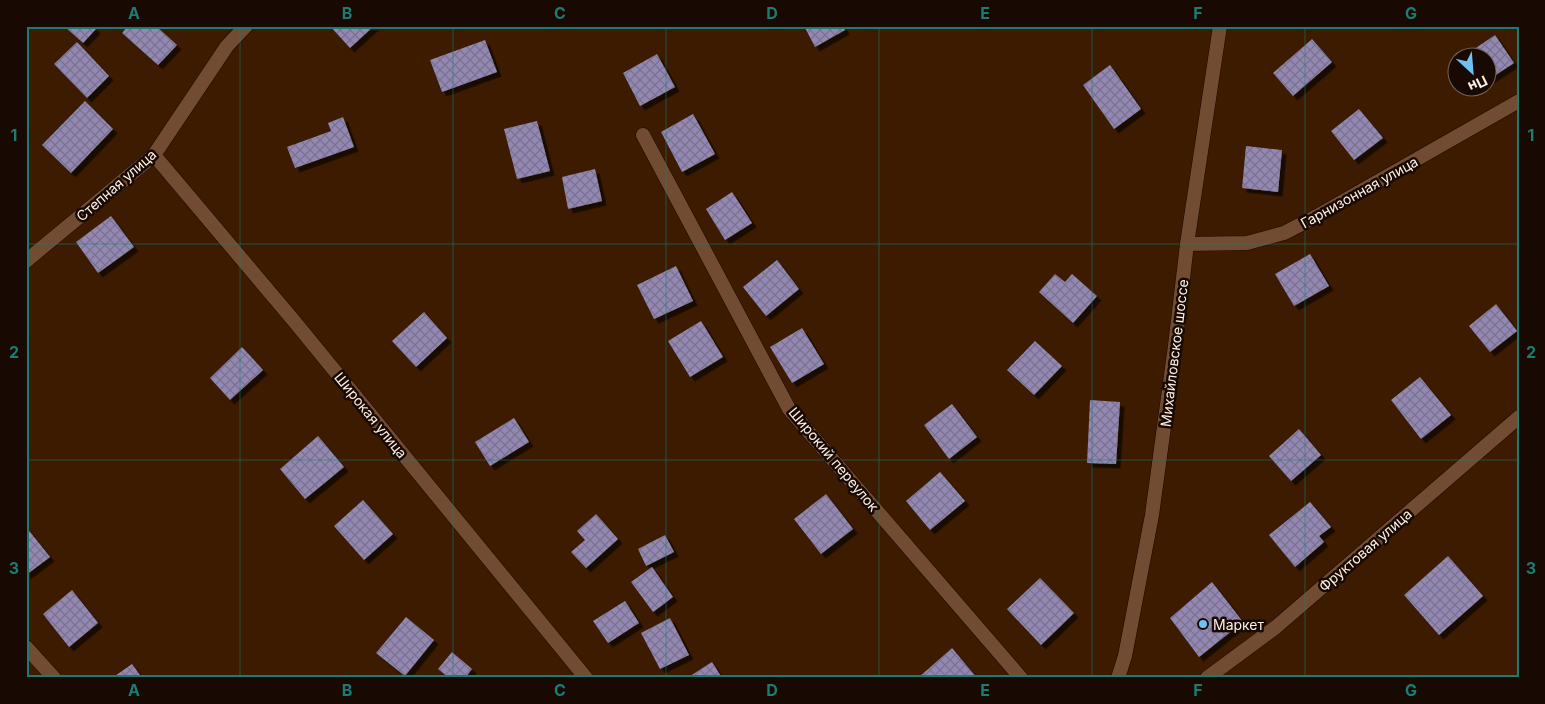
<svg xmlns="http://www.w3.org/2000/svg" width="1545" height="704" font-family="Inter,sans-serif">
<defs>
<pattern id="building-cross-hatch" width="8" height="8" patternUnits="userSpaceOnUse" patternTransform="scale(1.25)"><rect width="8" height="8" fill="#9288b3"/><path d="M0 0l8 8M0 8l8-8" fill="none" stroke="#7a728c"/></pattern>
<filter id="shadow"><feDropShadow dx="4.5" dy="4.5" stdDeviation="0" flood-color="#0009"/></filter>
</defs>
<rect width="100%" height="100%" fill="#3c1b01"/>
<path fill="url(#building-cross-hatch)" filter="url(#shadow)" d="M 64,26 L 93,26 L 96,29 L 83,43 Z
M 128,26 L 156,26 L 177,45 L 158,65 L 122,33 Z
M 330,26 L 374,26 L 350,48 Z
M 804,26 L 843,26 L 845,30 L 815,47 Z
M 1495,35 L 1514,63 L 1488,80 L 1488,58 L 1465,58 L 1464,56 Z
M 1312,39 L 1332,62 L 1293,96 L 1273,73 Z
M 485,40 L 497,72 L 442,92 L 430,60 Z
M 77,42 L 109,76 L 87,98 L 54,64 Z
M 657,54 L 675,87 L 640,106 L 623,73 Z
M 1110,65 L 1141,109 L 1114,129 L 1083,85 Z
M 85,101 L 113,129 L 71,173 L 42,145 Z
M 1359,109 L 1383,138 L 1354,160 L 1331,131 Z
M 693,114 L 715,154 L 682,172 L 661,132 Z
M 343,117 L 354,147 L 295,168 L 287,147 L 331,131 L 328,123 Z
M 537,121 L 550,171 L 517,179 L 504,129 Z
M 1246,146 L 1282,150 L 1278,192 L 1242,188 Z
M 595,169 L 602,201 L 568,209 L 562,177 Z
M 732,192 L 752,223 L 725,240 L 706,209 Z
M 111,216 L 134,247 L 98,273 L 76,242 Z
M 1310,254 L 1329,286 L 1294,306 L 1275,274 Z
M 777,260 L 799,289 L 766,316 L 743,287 Z
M 676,266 L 693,301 L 654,319 L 637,285 Z
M 1055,274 L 1065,282 L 1072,274 L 1097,296 L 1073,323 L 1039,292 Z
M 1496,304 L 1517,331 L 1490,352 L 1469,326 Z
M 424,312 L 447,338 L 416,367 L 392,341 Z
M 701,321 L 723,357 L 690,377 L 668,341 Z
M 802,328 L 824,364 L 792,383 L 770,347 Z
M 1035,341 L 1062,366 L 1034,395 L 1007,370 Z
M 242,347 L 263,370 L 230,400 L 210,378 Z
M 1420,377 L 1451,415 L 1421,439 L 1391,400 Z
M 1090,400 L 1120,402 L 1116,464 L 1087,463 Z
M 952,404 L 977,437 L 949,459 L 924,425 Z
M 514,418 L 529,442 L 490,466 L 475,442 Z
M 1299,429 L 1321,455 L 1291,481 L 1269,456 Z
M 318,436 L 344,467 L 305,499 L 280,469 Z
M 940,472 L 965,501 L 930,530 L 906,501 Z
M 826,494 L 853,529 L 821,554 L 794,519 Z
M 363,500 L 393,534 L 364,560 L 334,526 Z
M 1310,502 L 1331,527 L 1319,536 L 1324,542 L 1295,567 L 1269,535 Z
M 596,514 L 618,539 L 586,568 L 571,552 L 585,540 L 577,531 Z
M 26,527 L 50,557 L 26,575 Z
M 665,535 L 674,552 L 646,566 L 638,549 Z
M 1448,556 L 1483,596 L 1439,635 L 1404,595 Z
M 652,567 L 673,597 L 653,612 L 631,582 Z
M 1040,578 L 1074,613 L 1041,645 L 1007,609 Z
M 1212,582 L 1243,622 L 1199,657 L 1170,618 Z
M 72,590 L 98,623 L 69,647 L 43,614 Z
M 625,601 L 639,623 L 608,643 L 593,621 Z
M 406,617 L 434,640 L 405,676 L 376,653 Z
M 670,618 L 689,655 L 660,669 L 641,633 Z
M 952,648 L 977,678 L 918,678 Z
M 452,652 L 472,669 L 465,678 L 449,678 L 438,669 Z
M 712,662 L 722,678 L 687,678 Z
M 132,664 L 142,678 L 112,678 Z"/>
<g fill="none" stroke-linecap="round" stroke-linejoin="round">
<g stroke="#1e0600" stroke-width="15">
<path id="minor" d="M 643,135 L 789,409 L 1021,678
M 154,155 L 294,321 L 586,678
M 1187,244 L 1247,243 L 1284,233 L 1317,216 L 1519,101
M 26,261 L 154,155 L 227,46 L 246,26
M 26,647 L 54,678
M 1207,678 L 1276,627 L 1519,417"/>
</g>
<g stroke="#1e0600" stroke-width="15">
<path id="secondary" d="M 1118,678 L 1125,656 L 1152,515 L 1175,346 L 1187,244 L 1220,26"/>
</g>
<use href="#minor" stroke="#714c32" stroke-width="14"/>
<use href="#secondary" stroke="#714c32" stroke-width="14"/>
</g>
<path fill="none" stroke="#1b7c74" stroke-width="1" stroke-opacity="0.55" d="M 240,26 L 240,678M 453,26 L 453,678M 666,26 L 666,678M 879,26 L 879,678M 1092,26 L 1092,678M 1305,26 L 1305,678M 26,244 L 1519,244M 26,460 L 1519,460"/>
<circle fill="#6dc2f3" stroke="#180a02" stroke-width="2" cx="1203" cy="624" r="5"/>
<g text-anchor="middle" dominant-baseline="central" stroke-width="5" stroke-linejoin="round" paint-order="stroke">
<g font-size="14" fill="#fcefe6" stroke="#180a02">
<text transform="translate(116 185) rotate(-41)">Степная улица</text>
<text transform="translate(1359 192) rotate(-29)">Гарнизонная улица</text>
<text transform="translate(1174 353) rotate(-83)">Михайловское шоссе</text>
<text transform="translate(371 415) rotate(51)">Широкая улица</text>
<text transform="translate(834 459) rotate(50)">Широкий переулок</text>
<text transform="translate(1365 550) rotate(-41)">Фруктовая улица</text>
</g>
<g font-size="14" fill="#fcefe6" stroke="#180a02" text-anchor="start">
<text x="1213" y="624">Маркет</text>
</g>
</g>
<rect width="1545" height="704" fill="none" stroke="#180a02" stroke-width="55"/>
<g transform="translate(1472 72) rotate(154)"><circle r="24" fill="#180a02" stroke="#73665d"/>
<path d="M0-4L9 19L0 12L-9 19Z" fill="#6dc2f3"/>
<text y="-8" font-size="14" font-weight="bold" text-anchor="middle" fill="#fcefe6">Пн</text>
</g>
<rect x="28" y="28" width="1490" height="648" fill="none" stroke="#1b7c74" stroke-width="2"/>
<g font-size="16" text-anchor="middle" font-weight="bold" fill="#1b7c74">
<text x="134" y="19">A</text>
<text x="347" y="19">B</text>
<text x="560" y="19">C</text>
<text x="772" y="19">D</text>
<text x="985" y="19">E</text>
<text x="1198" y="19">F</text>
<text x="1411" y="19">G</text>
<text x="14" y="141">1</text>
<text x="1531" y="141">1</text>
<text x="14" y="358">2</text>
<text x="1531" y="358">2</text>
<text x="14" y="574">3</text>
<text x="1531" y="574">3</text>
<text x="134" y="696">A</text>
<text x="347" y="696">B</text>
<text x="560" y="696">C</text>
<text x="772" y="696">D</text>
<text x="985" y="696">E</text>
<text x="1198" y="696">F</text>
<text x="1411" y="696">G</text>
</g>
</svg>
